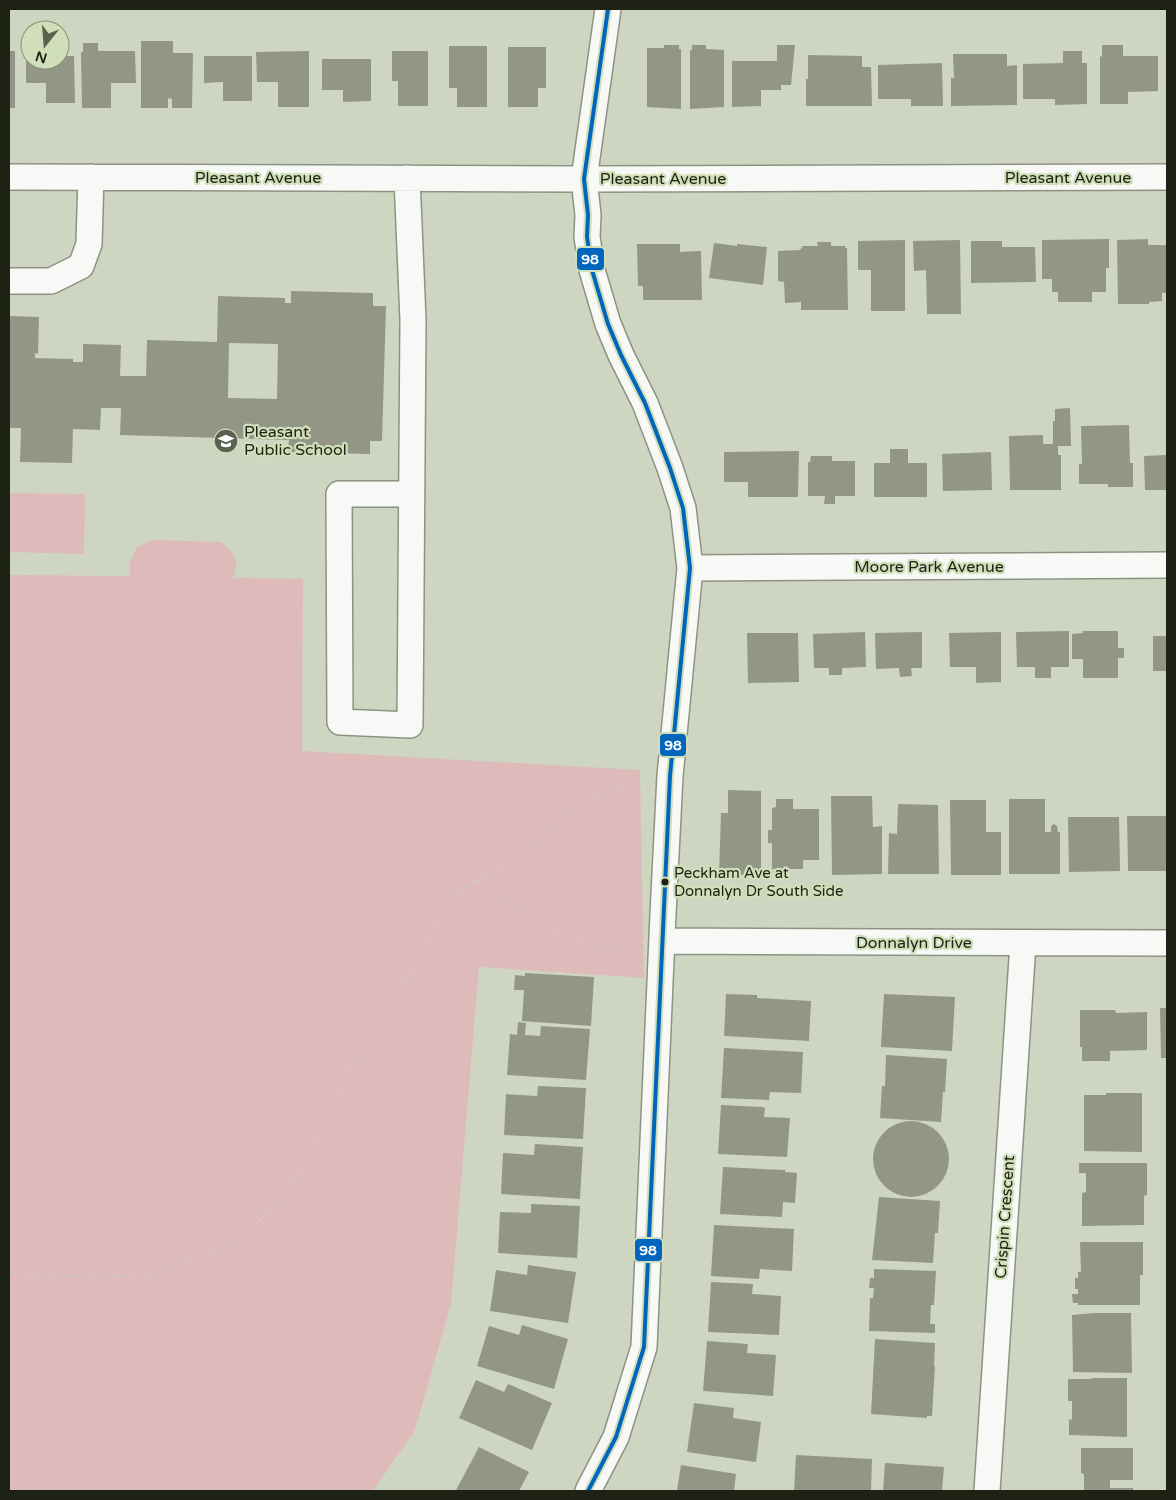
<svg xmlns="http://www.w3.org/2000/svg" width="1176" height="1500" font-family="'Varela Round',sans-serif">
<rect width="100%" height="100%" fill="#ced6c1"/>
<path fill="#debbba" d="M 9,493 L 85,494 L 84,554 L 9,552 Z
M 153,540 L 221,542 L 232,551 L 237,563 L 233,578 L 303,579 L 302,751 L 640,770 L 644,978 L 479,967 L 451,1304 L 415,1430 L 373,1491 L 9,1491 L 9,575 L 131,576 C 127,567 132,556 137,547 Z"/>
<path fill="#939686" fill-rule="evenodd" d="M 141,41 L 173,41 L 173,53 L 193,53 L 192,108 L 172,108 L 172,99 L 168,98 L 168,108 L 141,108 Z
M 83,43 L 98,43 L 98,51 L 135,51 L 136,83 L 111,83 L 111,108 L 82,108 L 81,52 L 83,52 Z
M 664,45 L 679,45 L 679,49 L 681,49 L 681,109 L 647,107 L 647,48 L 664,48 Z
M 692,45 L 706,45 L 706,49 L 724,50 L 724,107 L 690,109 L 690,50 L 692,50 Z
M 777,45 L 795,45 L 791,85 L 781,85 L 781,90 L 761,90 L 761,106 L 732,107 L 732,61 L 777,61 Z
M 1102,45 L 1123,45 L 1123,56 L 1158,56 L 1158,91 L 1128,92 L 1128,104 L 1100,104 L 1100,56 L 1102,57 Z
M 449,46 L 487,46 L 487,107 L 457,107 L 457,88 L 449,88 Z
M 508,47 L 546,47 L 546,88 L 538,88 L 538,107 L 508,107 Z
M 9,51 L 15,51 L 15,108 L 9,108 Z
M 309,51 L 309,107 L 278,107 L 278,82 L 257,82 L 256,52 Z
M 392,51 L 428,51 L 428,106 L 398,106 L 398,81 L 392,81 Z
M 1063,51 L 1082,51 L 1082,63 L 1087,63 L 1087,104 L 1055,105 L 1055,99 L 1023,99 L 1023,64 L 1063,63 Z
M 953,54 L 1007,54 L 1007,66 L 1017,65 L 1017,105 L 951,106 L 951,78 L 954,78 Z
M 808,55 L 862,56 L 862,67 L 871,67 L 872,106 L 806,106 L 806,79 L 808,79 Z
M 26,56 L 30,56 L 30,60 L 60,60 L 60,56 L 74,56 L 75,103 L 46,103 L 46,83 L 26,83 Z
M 204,56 L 252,56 L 252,101 L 223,101 L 223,82 L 204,83 Z
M 322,59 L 371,59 L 371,101 L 343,102 L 343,90 L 322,90 Z
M 942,63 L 943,106 L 911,106 L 911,99 L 878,99 L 878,65 Z
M 1109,239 L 1109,268 L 1106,268 L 1106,292 L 1092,292 L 1092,302 L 1058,302 L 1058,292 L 1052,292 L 1052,279 L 1042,279 L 1042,240 Z
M 1148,239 L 1148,245 L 1167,245 L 1167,293 L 1162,293 L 1162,301 L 1149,302 L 1149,304 L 1118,304 L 1117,240 Z
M 905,240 L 905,311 L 871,311 L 871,270 L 858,270 L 858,241 Z
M 960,240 L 961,314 L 927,314 L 926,270 L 914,271 L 913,241 Z
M 971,241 L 1002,241 L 1002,247 L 1035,247 L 1036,282 L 971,283 Z
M 817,242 L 831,242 L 831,246 L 845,246 L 845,248 L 847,248 L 848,310 L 801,310 L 801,302 L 785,303 L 784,282 L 778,281 L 778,251 L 800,250 L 803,246 L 818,246 Z
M 714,243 L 737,246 L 737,244 L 767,247 L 763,285 L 709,278 Z
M 637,244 L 680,244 L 680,252 L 701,251 L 702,300 L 643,300 L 643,286 L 638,286 Z
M 291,291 L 373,293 L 373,306 L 386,306 L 382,441 L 370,441 L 370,454 L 288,452 L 289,440 L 120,435 L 121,408 L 101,408 L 100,430 L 73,429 L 72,463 L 20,462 L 21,428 L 9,428 L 9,316 L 39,317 L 38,354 L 35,353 L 35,358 L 73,359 L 73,362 L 83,362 L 83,344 L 121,345 L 120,376 L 146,376 L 147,340 L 217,342 L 218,296 L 285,298 L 285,303 L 291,303 ZM 229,343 L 278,344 L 277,399 L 228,398 Z
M 1070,408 L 1071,446 L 1058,446 L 1058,455 L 1061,455 L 1061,490 L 1010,490 L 1009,436 L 1043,435 L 1043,444 L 1053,444 L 1053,421 L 1055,421 L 1055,409 Z
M 1129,425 L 1130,463 L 1133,463 L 1133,487 L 1108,487 L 1108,484 L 1079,484 L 1079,464 L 1082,464 L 1081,426 Z
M 890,449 L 908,449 L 908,463 L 927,463 L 927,497 L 874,497 L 874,463 L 890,463 Z
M 799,451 L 798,497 L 748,497 L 748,482 L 724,482 L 724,452 Z
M 991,452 L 992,490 L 943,491 L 942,454 Z
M 1167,455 L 1167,490 L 1145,490 L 1144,456 Z
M 811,456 L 832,456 L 832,461 L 855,461 L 855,496 L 835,496 L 835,504 L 824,504 L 825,496 L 808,496 L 808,462 L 810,462 Z
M 1069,631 L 1069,667 L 1051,667 L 1051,678 L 1035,678 L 1035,667 L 1017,667 L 1016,632 Z
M 1083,631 L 1118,631 L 1118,648 L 1124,648 L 1124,658 L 1118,658 L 1118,678 L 1083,678 L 1083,659 L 1072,659 L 1072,634 L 1083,633 Z
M 865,632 L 866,667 L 842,668 L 842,675 L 829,675 L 829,668 L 814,668 L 813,634 Z
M 922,632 L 922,668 L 911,668 L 912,676 L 900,677 L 899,668 L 876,669 L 875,633 Z
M 1001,632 L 1001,682 L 976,683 L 976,667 L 950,667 L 949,633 Z
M 747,633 L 798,633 L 799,682 L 748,683 Z
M 1153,636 L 1167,636 L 1167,671 L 1153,671 Z
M 728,790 L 761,791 L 761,875 L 719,875 L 721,813 L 728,813 Z
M 831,796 L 872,796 L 873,827 L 882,826 L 882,874 L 832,875 Z
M 776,799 L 793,799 L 793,809 L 819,809 L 819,860 L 803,860 L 803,869 L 772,869 L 772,843 L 768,843 L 768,830 L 772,830 L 772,808 L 776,807 Z
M 1009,799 L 1045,799 L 1045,832 L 1051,832 L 1051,826 L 1054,824 L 1057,826 L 1058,832 L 1060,832 L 1060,874 L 1009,874 Z
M 950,800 L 986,800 L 986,832 L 1001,832 L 1001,875 L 951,875 Z
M 898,804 L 938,805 L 939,874 L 888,874 L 889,833 L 897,834 Z
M 1127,816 L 1167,816 L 1167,871 L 1128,871 Z
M 1068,817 L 1119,817 L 1120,871 L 1069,872 Z
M 525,973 L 594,977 L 591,1026 L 522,1021 L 524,990 L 514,990 L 515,975 L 525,976 Z
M 726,994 L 757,995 L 757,998 L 811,1001 L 809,1041 L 724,1036 Z
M 884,994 L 955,997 L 952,1051 L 881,1047 Z
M 1160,1008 L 1167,1008 L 1167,1058 L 1161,1058 Z
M 1080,1010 L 1115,1010 L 1116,1013 L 1147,1012 L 1147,1050 L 1110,1051 L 1110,1061 L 1082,1061 L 1082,1047 L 1080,1047 Z
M 518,1022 L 526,1023 L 525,1035 L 540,1036 L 541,1026 L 590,1029 L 586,1080 L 507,1075 L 510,1034 L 517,1035 Z
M 724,1048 L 803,1052 L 801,1093 L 770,1092 L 769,1100 L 721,1098 Z
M 886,1055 L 947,1059 L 945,1092 L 943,1092 L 941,1122 L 880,1118 L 882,1086 L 885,1086 Z
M 538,1086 L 586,1088 L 583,1139 L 504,1135 L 506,1094 L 537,1096 Z
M 1106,1093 L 1142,1093 L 1142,1152 L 1084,1151 L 1084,1095 L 1106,1095 Z
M 721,1105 L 763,1107 L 765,1108 L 764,1117 L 790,1118 L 787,1157 L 718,1154 Z
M873 1159a38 38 0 1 1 76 0a38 38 0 1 1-76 0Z
M 535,1144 L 583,1147 L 580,1199 L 501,1194 L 503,1153 L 534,1155 Z
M 1079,1163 L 1147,1163 L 1147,1195 L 1144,1196 L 1144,1225 L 1082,1226 L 1082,1193 L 1086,1192 L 1086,1173 L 1079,1173 Z
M 723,1167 L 785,1170 L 785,1172 L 797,1173 L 795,1203 L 783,1202 L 782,1217 L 720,1214 Z
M 879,1197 L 940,1201 L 938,1233 L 935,1233 L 933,1263 L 872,1260 Z
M 531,1204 L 580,1206 L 577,1258 L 498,1253 L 500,1212 L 531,1213 Z
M 714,1225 L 794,1229 L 792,1271 L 760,1269 L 759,1279 L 711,1276 Z
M 1080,1242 L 1143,1242 L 1143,1275 L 1140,1275 L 1140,1305 L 1078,1305 L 1078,1303 L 1073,1303 L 1072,1294 L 1078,1294 L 1078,1289 L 1075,1289 L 1075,1278 L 1078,1278 L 1078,1272 L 1081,1272 Z
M 528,1265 L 576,1272 L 568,1323 L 490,1311 L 496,1270 L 527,1275 Z
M 874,1269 L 936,1271 L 934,1305 L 931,1305 L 930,1324 L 935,1324 L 935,1333 L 869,1331 L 870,1298 L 873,1298 L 874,1288 L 869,1288 L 870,1278 L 874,1278 Z
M 711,1282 L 753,1284 L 752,1294 L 781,1296 L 779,1335 L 708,1332 Z
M 1094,1313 L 1131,1313 L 1132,1373 L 1073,1372 L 1072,1315 Z
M 522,1325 L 568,1339 L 554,1389 L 477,1366 L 489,1326 L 519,1335 Z
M 875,1339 L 935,1343 L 934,1366 L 935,1366 L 932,1416 L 927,1416 L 927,1418 L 871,1414 Z
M 707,1341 L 748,1344 L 747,1353 L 776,1355 L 773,1396 L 703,1391 Z
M 1092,1378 L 1127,1378 L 1127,1437 L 1069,1435 L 1069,1419 L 1072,1420 L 1072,1401 L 1068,1401 L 1068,1379 L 1091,1379 Z
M 476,1380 L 504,1392 L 508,1384 L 552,1403 L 532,1450 L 459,1418 Z
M 694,1403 L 734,1408 L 733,1418 L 761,1422 L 756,1462 L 687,1452 Z
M 479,1447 L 529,1472 L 519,1491 L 456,1490 Z
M 1081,1448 L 1133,1448 L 1133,1480 L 1110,1480 L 1110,1488 L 1133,1488 L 1133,1491 L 1084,1491 L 1084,1474 L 1081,1473 Z
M 796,1455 L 872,1459 L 871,1491 L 794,1491 Z
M 885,1463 L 944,1467 L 942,1491 L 883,1491 Z
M 681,1465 L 736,1474 L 734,1491 L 677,1490 Z"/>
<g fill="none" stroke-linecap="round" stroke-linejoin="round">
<g stroke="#8d9383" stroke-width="28">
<path id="minor" d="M 9,177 L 584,179 L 1167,177
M 407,178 L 413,320 L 410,725 L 340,722 L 339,494 L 411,494
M 9,281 L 51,281 L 81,266 L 89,244 L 91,177
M 690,568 L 1167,565
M 662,941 L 1167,943
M 588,1491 L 616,1437 L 644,1347 L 663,914 L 670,776 L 690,568 L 683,508 L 670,468 L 645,403 L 621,355 L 608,324 L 592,270 L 587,237 L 588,215 L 584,179 L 608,9
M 987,1491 L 1023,943"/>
</g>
<path stroke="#ced0ca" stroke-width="3" stroke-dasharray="1 4" stroke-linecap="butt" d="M 138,286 L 281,290 L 294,287 L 387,288
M 294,287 L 294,211
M 77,297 L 138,299 L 139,211
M 476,881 L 522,855 L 575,805 L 613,789 L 644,782
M 9,1273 L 58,1276 L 145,1277 L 233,1243 L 263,1217 L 293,1182 L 344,1083 L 361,1044 L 401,989 L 433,931 L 446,903 L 475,881 L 496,892 L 539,923 L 579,940 L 617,950 L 628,950"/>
<use href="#minor" stroke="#f8f9f6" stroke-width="25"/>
<g stroke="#d0deb9" stroke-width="8">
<path id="bus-1" d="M 588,1491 L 616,1437 L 644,1347 L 670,776 L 690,568 L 683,508 L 670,468 L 645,403 L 621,355 L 608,324 L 592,270 L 587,237 L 588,215 L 584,179 L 608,9"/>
</g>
<use href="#bus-1" stroke="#0065bd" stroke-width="4"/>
</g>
<defs>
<g id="school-disc" transform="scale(1.25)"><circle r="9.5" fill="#5b6151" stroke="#d0deb9"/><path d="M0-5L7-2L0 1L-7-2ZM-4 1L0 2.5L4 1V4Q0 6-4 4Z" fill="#fff"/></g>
</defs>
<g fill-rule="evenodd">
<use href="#school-disc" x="226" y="441"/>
</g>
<circle fill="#1d2214" stroke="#d0deb9" stroke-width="2" cx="665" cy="882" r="4.5"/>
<g text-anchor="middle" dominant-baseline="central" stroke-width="4.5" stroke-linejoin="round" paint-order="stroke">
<g font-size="15" fill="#1d2214" stroke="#d0deb9" text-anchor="start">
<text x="674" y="873">Peckham Ave at<tspan x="674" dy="18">Donnalyn Dr South Side</tspan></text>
</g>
<g font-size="16" fill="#1d2214" stroke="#d0deb9">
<text x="258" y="178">Pleasant Avenue</text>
<text x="1068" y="178">Pleasant Avenue</text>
<text x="663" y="179">Pleasant Avenue</text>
<text x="929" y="567">Moore Park Avenue</text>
<text x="914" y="943">Donnalyn Drive</text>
<text transform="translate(1005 1217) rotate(-86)">Crispin Crescent</text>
</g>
<g font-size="16" fill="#1d2214" stroke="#d0deb9" text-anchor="start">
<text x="244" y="432">Pleasant<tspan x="244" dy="18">Public School</tspan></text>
</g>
</g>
<g stroke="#d0deb9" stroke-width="2">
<rect x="576" y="247" width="29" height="24" rx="5" fill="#0065bd"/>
<rect x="659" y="733" width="28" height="24" rx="5" fill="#0065bd"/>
<rect x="634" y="1238" width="29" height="24" rx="5" fill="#0065bd"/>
</g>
<g font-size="14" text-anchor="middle" font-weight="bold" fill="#fff">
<text x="590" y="264">98</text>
<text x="673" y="750">98</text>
<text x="648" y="1255">98</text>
</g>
<rect width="1176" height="1500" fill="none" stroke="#1d2214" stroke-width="20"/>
<g transform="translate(45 45) rotate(197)"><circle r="24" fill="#d0deb9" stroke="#889377"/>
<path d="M0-4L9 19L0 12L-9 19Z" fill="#5b6151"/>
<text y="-8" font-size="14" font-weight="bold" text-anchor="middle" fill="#1d2214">N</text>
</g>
</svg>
